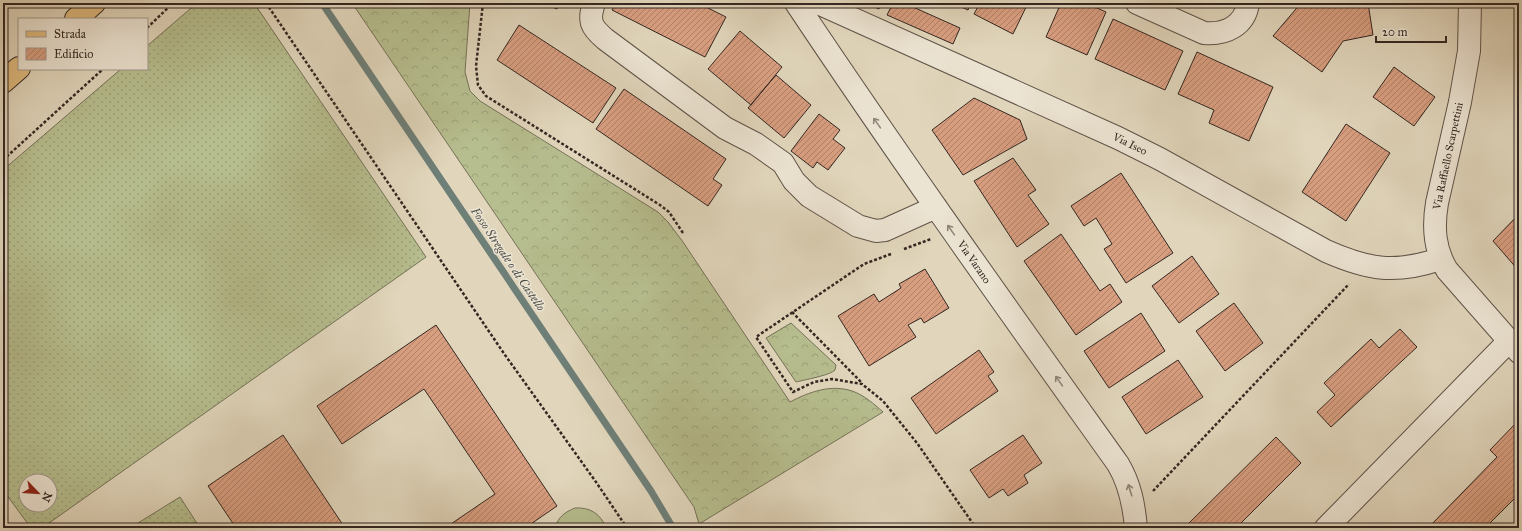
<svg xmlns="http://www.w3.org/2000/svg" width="1522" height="531" font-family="'IM FELL Great Primer',serif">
<defs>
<pattern id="grass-dots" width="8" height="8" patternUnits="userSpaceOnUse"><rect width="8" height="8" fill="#b6bd8e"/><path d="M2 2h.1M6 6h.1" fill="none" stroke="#9da27a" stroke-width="1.8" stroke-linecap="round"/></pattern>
<pattern id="forest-crowns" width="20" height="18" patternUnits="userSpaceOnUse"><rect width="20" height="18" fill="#b6bd8e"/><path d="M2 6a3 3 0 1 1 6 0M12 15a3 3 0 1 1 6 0" fill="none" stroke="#9da27a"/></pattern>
<pattern id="building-hatch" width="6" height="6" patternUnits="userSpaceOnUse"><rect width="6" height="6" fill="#d89e80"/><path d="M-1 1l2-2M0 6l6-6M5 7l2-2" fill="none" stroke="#b08168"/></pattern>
</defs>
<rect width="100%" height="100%" fill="#e1d6bc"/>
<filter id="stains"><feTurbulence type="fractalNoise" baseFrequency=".005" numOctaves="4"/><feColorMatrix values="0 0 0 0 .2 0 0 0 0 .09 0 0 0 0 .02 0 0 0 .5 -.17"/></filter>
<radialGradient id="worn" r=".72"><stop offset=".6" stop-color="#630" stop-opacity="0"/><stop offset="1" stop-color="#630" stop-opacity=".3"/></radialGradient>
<path fill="url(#grass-dots)" stroke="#757258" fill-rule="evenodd" d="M 197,3 L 254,3 L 426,257 L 42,528 L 31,528 L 3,490 L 3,170 L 121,69 L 147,69 L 147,46 ZM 26,481 L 50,481 L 50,505 L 26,505 Z
M 180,497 L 200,528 L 130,528 Z"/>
<path fill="url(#forest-crowns)" stroke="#757258" d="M 352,3 L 470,3 L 465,72 L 470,91 L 480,101 L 658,212 L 668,222 L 683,242 L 790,402 C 809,392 831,384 852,391 C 864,395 874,404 883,412 L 699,524 L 694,507 Z
M 791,323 L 836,365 L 835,370 C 831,375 804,380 796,382 L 766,338 Z"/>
<path fill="#b6bd8e" stroke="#757258" d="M 575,508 C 590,507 601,514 606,528 L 555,528 C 558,517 565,512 575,508 Z"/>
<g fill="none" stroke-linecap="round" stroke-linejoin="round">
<path stroke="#6e7f78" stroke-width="7" d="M 322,3 L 651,491 L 673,528"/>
</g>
<path fill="url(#building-hatch)" stroke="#342722" d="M 542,3 L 560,3 L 557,9 Z
M 616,3 L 698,3 L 726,17 L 705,57 L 612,10 Z
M 866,3 L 881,3 L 879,9 Z
M 893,3 L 904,3 L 960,28 L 953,44 L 887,15 Z
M 952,3 L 971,3 L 968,10 Z
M 980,3 L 1028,3 L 1013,34 L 974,14 Z
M 1061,3 L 1086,3 L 1106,12 L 1087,55 L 1046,37 Z
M 1301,3 L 1368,3 L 1373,35 L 1343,41 L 1322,72 L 1273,36 Z
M 1113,19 L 1183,51 L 1165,90 L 1095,59 Z
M 519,25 L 616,88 L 593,123 L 497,60 Z
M 740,31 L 782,67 L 751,105 L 708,69 Z
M 1197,52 L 1273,87 L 1249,141 L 1209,123 L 1214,110 L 1178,94 Z
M 1394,67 L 1435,97 L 1414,126 L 1373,97 Z
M 776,75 L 811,105 L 784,138 L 748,108 Z
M 624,89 L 726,159 L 713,179 L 722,185 L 708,206 L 596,129 Z
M 974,98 L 1020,120 L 1027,139 L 963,175 L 932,130 Z
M 819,114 L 840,130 L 833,139 L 845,148 L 828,170 L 817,162 L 813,168 L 791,151 Z
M 1346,124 L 1390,153 L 1346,221 L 1302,192 Z
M 1013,158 L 1036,190 L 1028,195 L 1049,224 L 1017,247 L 974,181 Z
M 1121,173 L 1173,253 L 1126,283 L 1104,249 L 1112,244 L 1096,218 L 1084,226 L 1071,206 Z
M 1519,214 L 1519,271 L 1493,241 Z
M 1061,234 L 1100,291 L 1110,284 L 1122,302 L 1076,335 L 1024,261 Z
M 1192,256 L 1219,294 L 1179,323 L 1152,286 Z
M 925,269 L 949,308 L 924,323 L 921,318 L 908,325 L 916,337 L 869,366 L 838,316 L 874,294 L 879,302 L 901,288 L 899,284 Z
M 1234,303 L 1263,343 L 1225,371 L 1196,331 Z
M 1141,313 L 1165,351 L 1109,388 L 1084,351 Z
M 436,325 L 557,506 L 525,528 L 445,528 L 495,494 L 424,389 L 342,444 L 317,406 Z
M 1400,329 L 1417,347 L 1331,427 L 1317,412 L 1335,395 L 1324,383 L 1371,339 L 1379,348 Z
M 979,350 L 994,372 L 988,376 L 998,391 L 936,434 L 911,398 Z
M 1178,360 L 1203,397 L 1146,434 L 1122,397 Z
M 1516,423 L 1519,426 L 1519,498 L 1517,496 L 1485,528 L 1428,528 L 1497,457 L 1490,450 Z
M 283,435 L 345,528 L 236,528 L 208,486 Z
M 1023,435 L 1042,463 L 1024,475 L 1028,483 L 1008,496 L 1003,489 L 989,498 L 970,470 Z
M 1276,437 L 1301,463 L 1236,528 L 1184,528 Z"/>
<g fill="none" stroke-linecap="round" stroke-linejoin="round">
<g stroke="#5f5348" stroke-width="24">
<path id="minor" d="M 594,3 C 588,21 591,27 605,39 L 725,128 L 756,144 L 783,163 L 794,181 L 809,196 L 858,226 L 876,231 L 885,230 L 936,207
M 796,3 C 900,159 1009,311 1118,464 C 1130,484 1134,505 1136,528
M 818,3 L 1118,138 L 1160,159 L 1326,251 C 1369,270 1395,274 1440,259
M 1137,3 L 1204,33 C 1225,35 1245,26 1248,3
M 1470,3 L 1469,51 L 1460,102 L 1437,203 C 1433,227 1434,249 1447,270 L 1519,352
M 1326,528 L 1510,340"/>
</g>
<g stroke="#342722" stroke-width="24">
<path id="major" d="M 76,19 L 94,3
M 3,82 L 19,68"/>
</g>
<path stroke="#342722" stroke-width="2.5" stroke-dasharray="3 2" stroke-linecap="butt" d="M 266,3 L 505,355 L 596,482 L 627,528
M 483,3 L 476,66 L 478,85 L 486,96 L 660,205 L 669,212 L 683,233
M 3,4 L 4,3
M 147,28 L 173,3
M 3,160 L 103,69
M 904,249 L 931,239
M 891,254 L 864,264 L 756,337 L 793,392 L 814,382 L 832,379 L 862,384 L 883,401 L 917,443 L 976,528
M 792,312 L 862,383
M 1153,491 L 1349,284"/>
<use href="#minor" stroke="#ece4d3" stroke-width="22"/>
<use href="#major" stroke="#e0bb7e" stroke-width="22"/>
</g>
<defs><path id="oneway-shaft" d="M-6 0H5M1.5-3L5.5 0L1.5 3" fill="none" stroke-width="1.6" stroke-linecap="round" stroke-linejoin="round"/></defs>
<g stroke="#90867a">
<use href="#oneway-shaft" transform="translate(877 123) rotate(-125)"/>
<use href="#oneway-shaft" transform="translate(951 230) rotate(-125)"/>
<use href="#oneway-shaft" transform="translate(1059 381) rotate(-125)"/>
<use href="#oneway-shaft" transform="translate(1130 490) rotate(-107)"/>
</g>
<g text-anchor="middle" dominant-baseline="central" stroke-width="3" stroke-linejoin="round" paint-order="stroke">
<g font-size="11" fill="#342722" stroke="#ece4d3">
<text transform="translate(1130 144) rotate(26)">Via Iseo</text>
<text transform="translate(1448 156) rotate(-78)">Via Raffaello Scarpettini</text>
<text transform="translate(974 262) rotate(55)">Via Varano</text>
</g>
<g font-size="12" font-style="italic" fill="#4c4c46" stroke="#ece4d3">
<text transform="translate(508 259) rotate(56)">Fosso Stregale o di Castello</text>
</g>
</g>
<rect width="1522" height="531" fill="none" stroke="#e1d6bc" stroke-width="16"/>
<rect x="4" y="4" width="1514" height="523" fill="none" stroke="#342722" stroke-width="2"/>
<rect x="8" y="8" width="1506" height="515" fill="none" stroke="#342722"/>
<rect x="18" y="18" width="130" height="52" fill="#ece4d3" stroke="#a2988c"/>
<rect x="26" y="31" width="20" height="6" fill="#e0bb7e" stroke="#a2988c"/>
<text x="54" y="38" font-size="12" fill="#342722">Strada</text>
<rect x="26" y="48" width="20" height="12" fill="url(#building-hatch)" stroke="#a2988c"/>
<text x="54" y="58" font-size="12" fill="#342722">Edificio</text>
<g transform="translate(38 493) rotate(115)"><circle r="19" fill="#ece4d3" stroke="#a2988c"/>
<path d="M0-3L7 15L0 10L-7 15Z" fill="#8f2418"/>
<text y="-6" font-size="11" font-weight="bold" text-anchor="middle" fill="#342722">N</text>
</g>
<path d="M1376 36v6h70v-6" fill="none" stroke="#342722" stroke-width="2"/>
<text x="1382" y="36" font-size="12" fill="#342722" stroke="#ece4d3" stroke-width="3" paint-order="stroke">20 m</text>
<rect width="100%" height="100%" filter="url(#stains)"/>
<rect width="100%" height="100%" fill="url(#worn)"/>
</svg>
